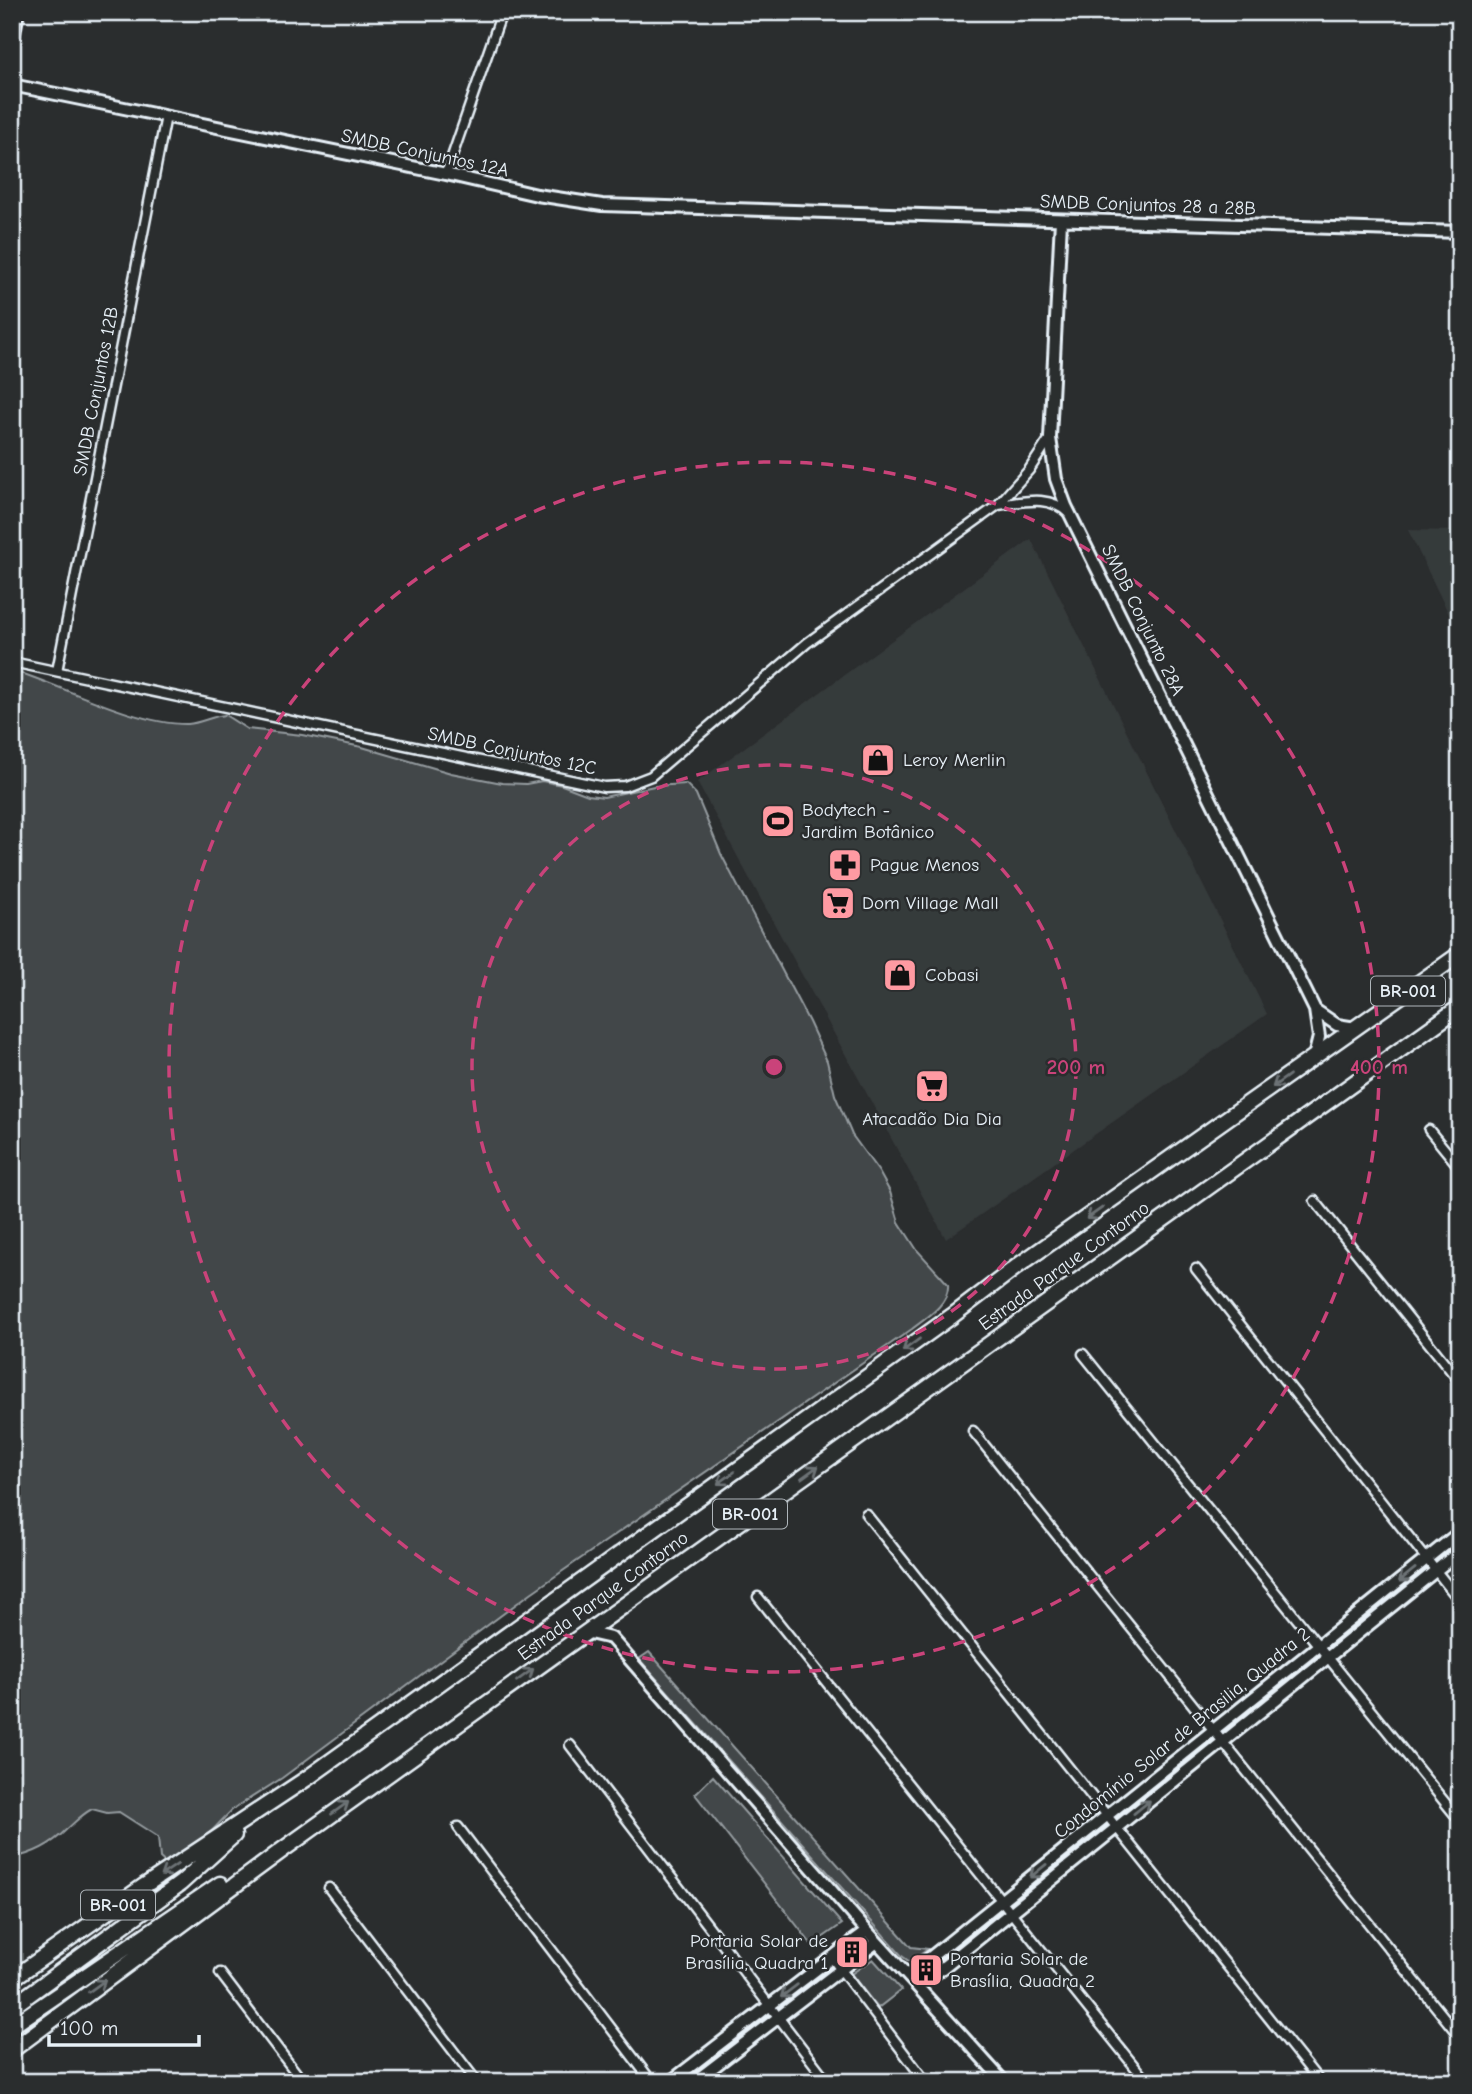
<svg xmlns="http://www.w3.org/2000/svg" width="1472" height="2094" font-family="'Comic Neue',sans-serif">
<rect width="100%" height="100%" fill="#2a2d2e"/>
<filter id="ink" filterUnits="userSpaceOnUse"><feTurbulence type="fractalNoise" baseFrequency=".0143" numOctaves="2"/><feDisplacementMap in="SourceGraphic" scale="14" xChannelSelector="R" yChannelSelector="G"/><feConvolveMatrix kernelMatrix="1 2 1 2 8 2 1 2 1" color-interpolation-filters="sRGB"/></filter>
<g filter="url(#ink)">
<path fill="#363a3b" d="M 1408,530 L 1460,531 L 1460,637 Z
M 1031,539 L 1267,1014 L 946,1239 L 697,782 Z"/>
<path fill="#424648" stroke="#959ca0" stroke-width="2" d="M 12,670 C 63,686 136,725 188,724 C 201,723 212,716 225,715 L 247,729 L 302,735 L 362,747 L 451,773 L 502,783 L 526,784 L 542,781 L 562,785 L 588,795 L 604,797 L 654,786 L 686,784 L 696,794 L 721,854 L 809,1022 L 827,1061 L 835,1095 L 852,1135 L 879,1172 L 890,1192 L 899,1222 L 917,1250 L 948,1284 C 950,1304 926,1318 912,1329 L 531,1593 L 282,1778 L 232,1810 L 197,1846 L 170,1867 L 160,1858 L 158,1837 L 119,1812 L 107,1813 L 92,1809 C 81,1815 75,1822 66,1830 C 51,1845 33,1854 12,1858 Z
M 649,1652 L 911,1947 L 928,1949 L 910,1962 L 902,1956 L 639,1659 Z
M 713,1776 L 842,1924 L 812,1945 L 695,1794 Z
M 873,1959 L 901,1990 L 878,2008 L 851,1974 Z"/>
<g fill="none" stroke-linecap="round" stroke-linejoin="round">
<path stroke="#464a4c" stroke-width="10" stroke-dasharray="10 5" stroke-linecap="butt" d="M 917,1968 L 926,1961"/>
<g stroke="#e8f1f8" stroke-width="13">
<path id="street" d="M 446,174 L 502,12
M 998,505 C 1023,502 1049,494 1068,513
M 12,662 L 604,787 L 625,786 L 651,776 L 807,643 L 998,505 L 1029,470 L 1050,438
M 57,671 L 166,116
M 1429,1130 L 1460,1168
M 1315,1201 L 1460,1382
M 1196,1269 L 1460,1601
M 1083,1354 L 1460,1821
M 973,1431 L 1460,2037
M 866,1514 L 1320,2082
M 758,1597 L 1147,2082
M 570,1745 L 828,2082
M 458,1827 L 652,2082
M 329,1888 L 477,2082
M 832,1958 L 926,2082
M 220,1973 L 303,2082"/>
</g>
<g stroke="#e8f1f8" stroke-width="16">
<path id="secondary" d="M 12,44 L 18,12
M 12,85 L 446,174 L 537,195 L 602,205 L 1460,232
M 1061,220 L 1050,438 L 1056,479 L 1066,506 L 1315,1010 L 1319,1037 L 1314,1057
M 1315,1010 L 1337,1025 L 1356,1028
M 585,1632 L 611,1638 L 867,1931 L 1004,2082
M 852,1942 L 867,1931
M 861,1954 L 877,1942
M 926,1961 L 1460,1532
M 936,1973 L 1460,1551
M 670,2082 L 843,1949
M 694,2082 L 852,1961"/>
</g>
<g stroke="#e8f1f8" stroke-width="19">
<path id="highway" d="M 12,1979 L 144,1886 L 306,1779 L 952,1316 L 1019,1265 L 1460,954
M 12,2007 L 181,1883 L 234,1835
M 12,2026 L 220,1884
M 12,2050 L 281,1851 L 1460,1007"/>
</g>
<use href="#street" stroke="#2a2d2e" stroke-width="8"/>
<use href="#secondary" stroke="#2a2d2e" stroke-width="10"/>
<use href="#highway" stroke="#2a2d2e" stroke-width="14"/>
</g>
<defs><path id="oneway-shaft" d="M-6 0H5M1.5-3L5.5 0L1.5 3" fill="none" stroke-width="1.6" stroke-linecap="round" stroke-linejoin="round" transform="scale(1.75)"/></defs>
<g stroke="#6c7275">
<use href="#oneway-shaft" transform="translate(1281 1081) rotate(144)"/>
<use href="#oneway-shaft" transform="translate(1095 1213) rotate(145)"/>
<use href="#oneway-shaft" transform="translate(911 1345) rotate(144)"/>
<use href="#oneway-shaft" transform="translate(810 1472) rotate(-36)"/>
<use href="#oneway-shaft" transform="translate(726 1478) rotate(144)"/>
<use href="#oneway-shaft" transform="translate(1407 1575) rotate(141)"/>
<use href="#oneway-shaft" transform="translate(525 1675) rotate(-36)"/>
<use href="#oneway-shaft" transform="translate(1142 1807) rotate(-39)"/>
<use href="#oneway-shaft" transform="translate(340 1808) rotate(-36)"/>
<use href="#oneway-shaft" transform="translate(169 1870) rotate(146)"/>
<use href="#oneway-shaft" transform="translate(1038 1871) rotate(141)"/>
<use href="#oneway-shaft" transform="translate(97 1986) rotate(-36)"/>
<use href="#oneway-shaft" transform="translate(789 1991) rotate(143)"/>
</g>
</g>
<g fill="none" stroke="#ca437a" stroke-width="3.5" stroke-dasharray="12 9">
<circle cx="774" cy="1067" r="302"/>
<circle cx="774" cy="1067" r="605"/>
</g>
<defs>
<g id="shop-square" transform="scale(1.75)"><rect x="-9" y="-9" width="18" height="18" rx="4" fill="#ff9aa2" stroke="#2a2d2e"/><path d="M-5-2.5h2.3a2.7 3.5 0 0 1 5.4 0H5L5.5 6h-11ZM-1.5-2.5h3a1.5 2.3 0 0 0-3 0Z" fill="#111"/></g>
<g id="stadium-square" transform="scale(1.75)"><rect x="-9" y="-9" width="18" height="18" rx="4" fill="#ff9aa2" stroke="#2a2d2e"/><path d="M0-5a6.5 5 0 1 0 0 10a6.5 5 0 1 0 0-10ZM-3.5-1.8h7v3.6h-7Z" fill="#111"/></g>
<g id="pharmacy-square" transform="scale(1.75)"><rect x="-9" y="-9" width="18" height="18" rx="4" fill="#ff9aa2" stroke="#2a2d2e"/><path d="M-2-6h4v4h4v4h-4v4h-4v-4h-4v-4h4Z" fill="#111"/></g>
<g id="supermarket-square" transform="scale(1.75)"><rect x="-9" y="-9" width="18" height="18" rx="4" fill="#ff9aa2" stroke="#2a2d2e"/><path d="M-6-5.5h2.5l.6 2H6L4.5 2H-2.5L-4.4-4H-6ZM-1.5 3.2a1.3 1.3 0 1 0 .1 0ZM3 3.2a1.3 1.3 0 1 0 .1 0Z" fill="#111"/></g>
<g id="building-square" transform="scale(1.75)"><rect x="-9" y="-9" width="18" height="18" rx="4" fill="#ff9aa2" stroke="#2a2d2e"/><path d="M-4-6H4V6H1V3H-1V6H-4ZM-2.5-4.3h1.7v1.8h-1.7ZM.8-4.3h1.7v1.8H.8ZM-2.5-1h1.7V.8h-1.7ZM.8-1h1.7V.8H.8Z" fill="#111"/></g>
</defs>
<g fill-rule="evenodd">
<use href="#shop-square" x="878" y="760"/>
<use href="#stadium-square" x="778" y="821"/>
<use href="#pharmacy-square" x="845" y="865"/>
<use href="#supermarket-square" x="838" y="903"/>
<use href="#shop-square" x="900" y="975"/>
<use href="#supermarket-square" x="932" y="1086"/>
<use href="#building-square" x="852" y="1952"/>
<use href="#building-square" x="926" y="1970"/>
</g>
<g text-anchor="middle" dominant-baseline="central" stroke-width="5" stroke-linejoin="round" paint-order="stroke">
<g fill="#2a2d2e" stroke="#afb6bb" stroke-width="2">
<rect x="1371" y="976.5" width="74" height="29" rx="5"/>
<rect x="713" y="1499.5" width="74" height="29" rx="5"/>
<rect x="81" y="1890.5" width="74" height="29" rx="5"/>
</g>
<g font-size="18" font-weight="bold" fill="#e8f1f8">
<text x="1408" y="991">BR-001</text>
<text x="750" y="1514">BR-001</text>
<text x="118" y="1905">BR-001</text>
</g>
<g font-size="19" fill="#e8f1f8" stroke="#2a2d2e">
<text transform="translate(425 153) rotate(12)">SMDB Conjuntos 12A</text>
<text transform="translate(1148 205) rotate(2)">SMDB Conjuntos 28 a 28B</text>
<text transform="translate(96 391) rotate(-79)">SMDB Conjuntos 12B</text>
<text transform="translate(1143 620) rotate(64)">SMDB Conjunto 28A</text>
<text transform="translate(512 751) rotate(12)">SMDB Conjuntos 12C</text>
<text transform="translate(1064 1266) rotate(-36)">Estrada Parque Contorno</text>
<text transform="translate(603 1596) rotate(-36)">Estrada Parque Contorno</text>
<text transform="translate(1182 1733) rotate(-39)">Condomínio Solar de Brasilia, Quadra 2</text>
</g>
<g font-size="19" fill="#e8f1f8" stroke="#2a2d2e" text-anchor="start">
<text x="903" y="760">Leroy Merlin</text>
<text x="802" y="810">Bodytech -<tspan x="802" dy="22">Jardim Botânico</tspan></text>
<text x="870" y="865">Pague Menos</text>
<text x="862" y="903">Dom Village Mall</text>
<text x="925" y="975">Cobasi</text>
<text x="932" y="1119" text-anchor="middle">Atacadão Dia Dia</text>
<text x="828" y="1941" text-anchor="end">Portaria Solar de<tspan x="828" dy="22">Brasília, Quadra 1</tspan></text>
<text x="950" y="1959">Portaria Solar de<tspan x="950" dy="22">Brasília, Quadra 2</tspan></text>
</g>
</g>
<circle cx="774" cy="1067" r="10" fill="#ca437a" stroke="#2a2d2e" stroke-width="3.5"/>
<g font-size="21" text-anchor="middle" font-weight="bold" fill="#ca437a" stroke="#2a2d2e" stroke-width="5" stroke-linejoin="round" paint-order="stroke">
<text x="1076" y="1074">200 m</text>
<text x="1379" y="1074">400 m</text>
</g>
<rect width="1472" height="2094" fill="none" stroke="#2a2d2e" stroke-width="42"/>
<rect x="21" y="21" width="1430" height="2052" fill="none" stroke="#e8f1f8" stroke-width="2.5" filter="url(#ink)"/>
<path d="M49 2035v10h150v-10" fill="none" stroke="#e8f1f8" stroke-width="3.5"/>
<text x="60" y="2035" font-size="21" fill="#e8f1f8" stroke="#2a2d2e" stroke-width="5" paint-order="stroke">100 m</text>
</svg>
